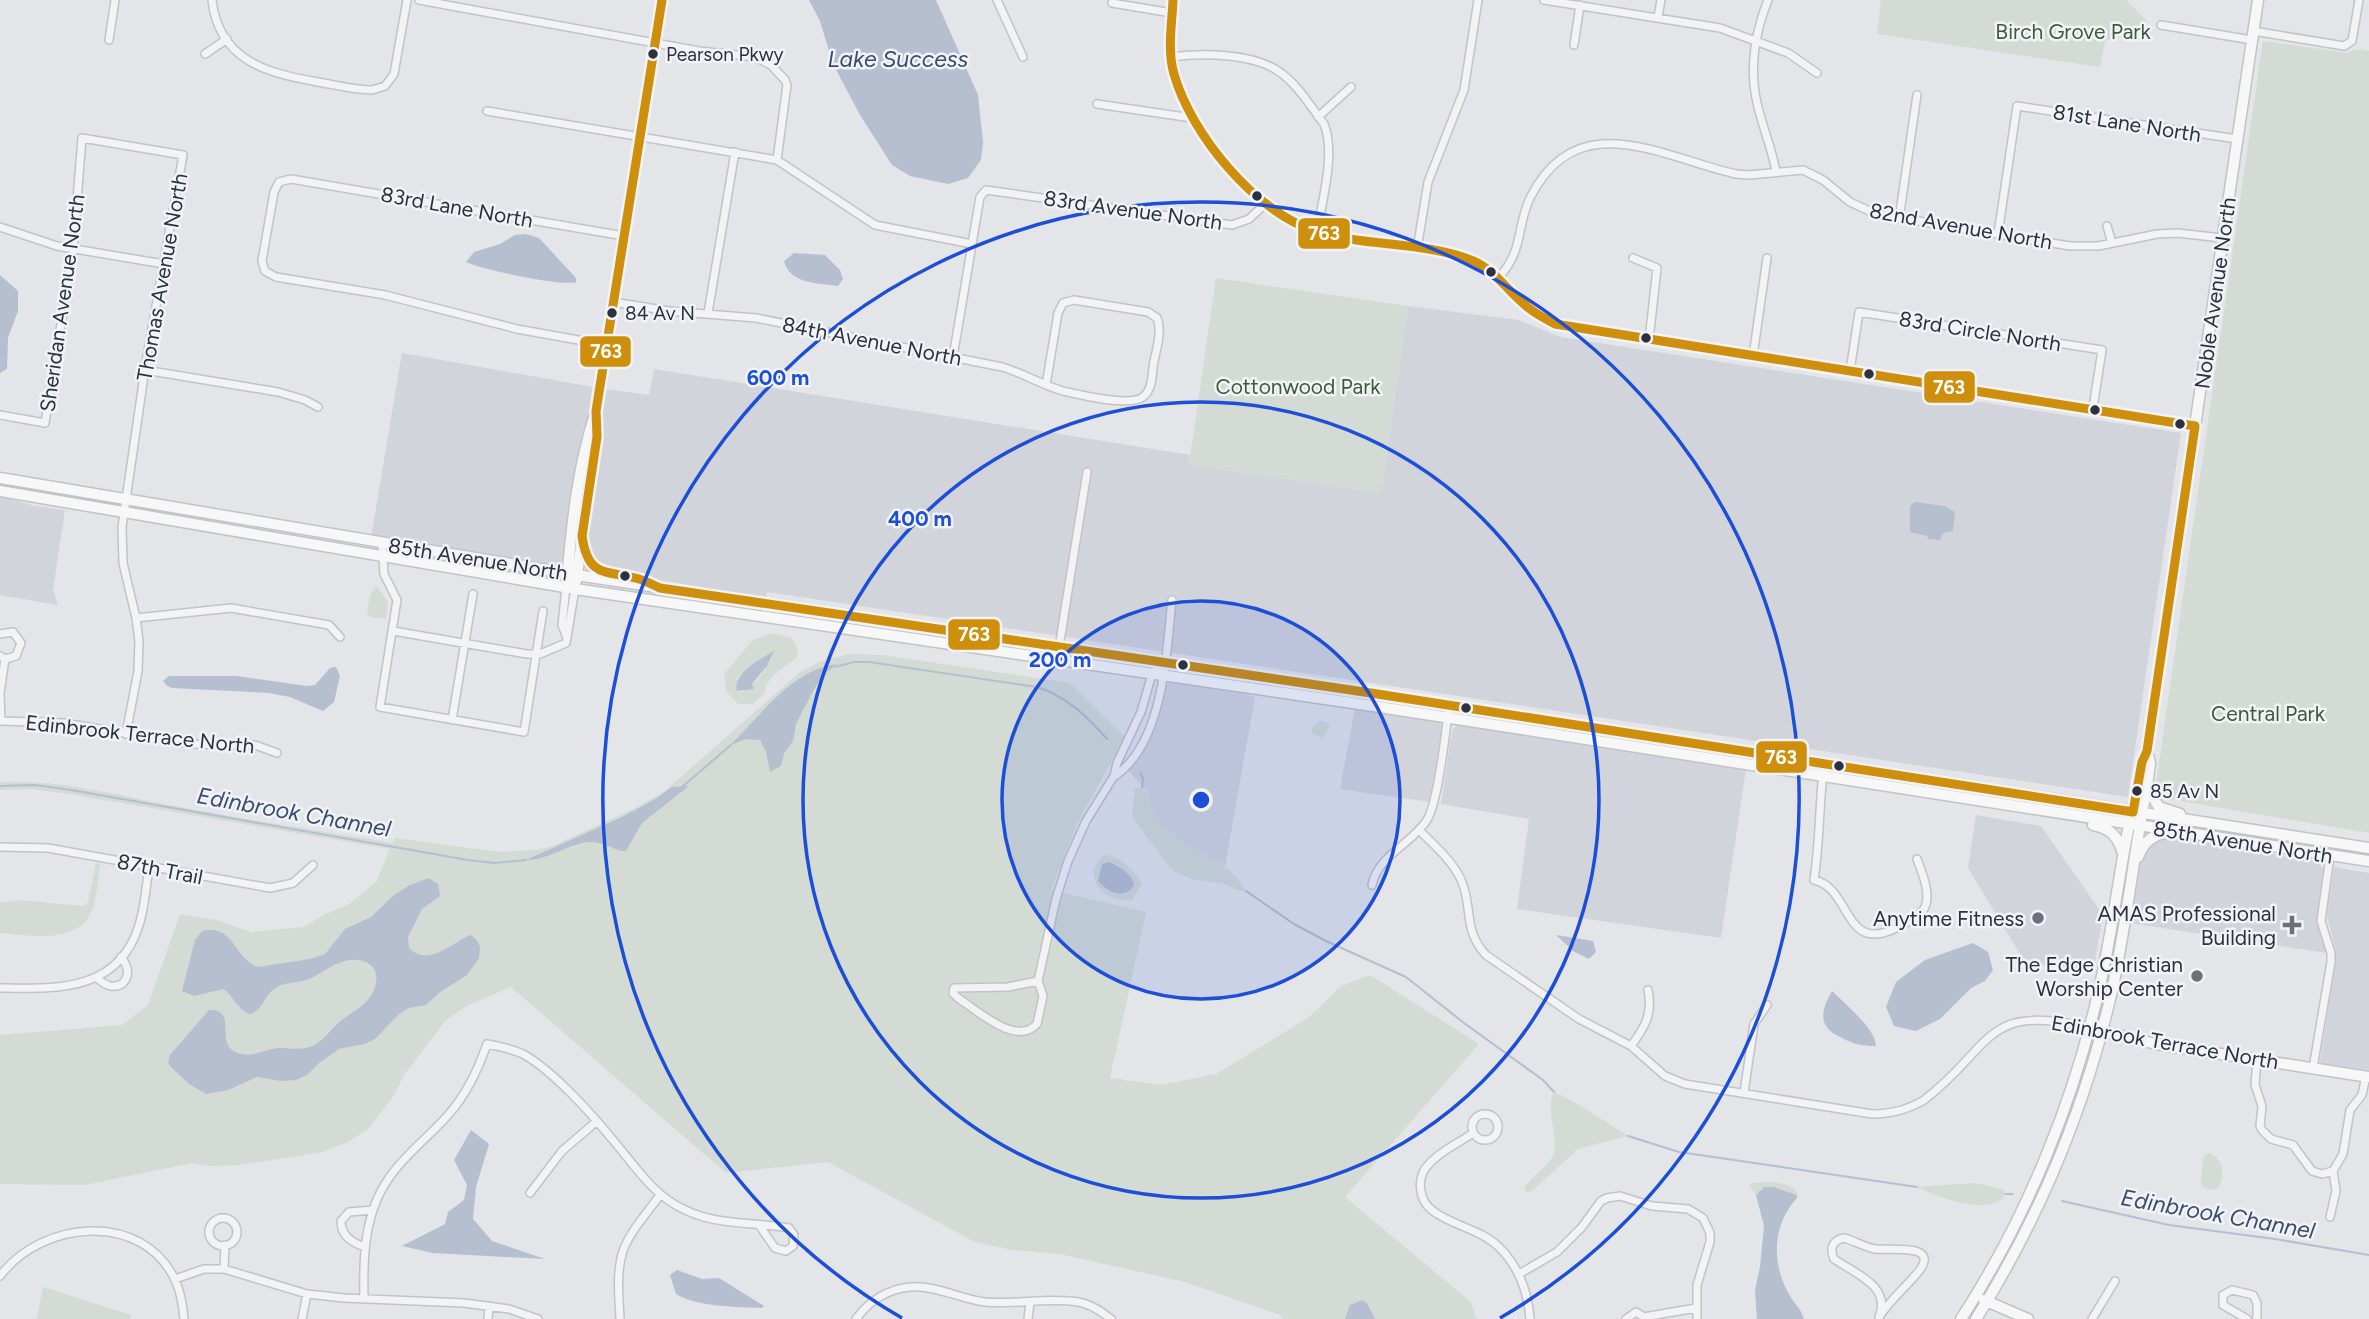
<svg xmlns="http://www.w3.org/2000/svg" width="2369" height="1319" font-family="Figtree,sans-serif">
<rect width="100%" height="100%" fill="#e3e5e8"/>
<path fill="#d2d4db" d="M 1408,306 L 1519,320 L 1560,337 L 2181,433 L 2128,797 L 767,592 L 765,600 L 721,593 L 691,585 L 607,572 L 597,567 L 587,549 L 606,389 L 649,395 L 654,369 L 1190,455 L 1189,465 L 1381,493 Z
M 402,353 L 593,387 L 587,428 L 570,501 L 563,560 L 560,564 L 556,567 L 371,537 Z
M 0,496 L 35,506 L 65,510 L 53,590 L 58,605 L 0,595 Z
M 1173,680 L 1226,689 L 1255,697 L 1225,866 L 1184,843 L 1163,826 L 1152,811 L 1149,794 L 1128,770 L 1144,747 L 1167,685 Z
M 1355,708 L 1440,721 L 1442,727 L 1431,802 L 1340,789 Z
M 1458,725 L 1746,769 L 1721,938 L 1517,909 L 1529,819 L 1441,804 L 1452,730 Z
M 1976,815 L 2041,826 L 2103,915 L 2093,972 L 2025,962 L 1968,868 Z
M 2167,835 L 2319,862 L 2323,870 L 2317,925 L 2327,953 L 2129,923 L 2142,855 L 2149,844 Z
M 2334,867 L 2369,873 L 2369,1070 L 2323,1064 L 2320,1061 L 2336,961 L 2336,950 L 2327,916 Z"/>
<path fill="#d3dbd4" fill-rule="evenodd" d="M 1881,0 L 2126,0 L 2147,21 L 2145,29 L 2105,41 L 2100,67 L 1877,34 Z
M 2263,41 L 2348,53 L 2356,49 L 2369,51 L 2369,833 L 2168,799 L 2160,793 L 2156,783 Z
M 1216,278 L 1408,306 L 1381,493 L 1189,465 Z
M 376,585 L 388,602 L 386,618 L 372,618 L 367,613 L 370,596 Z
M 771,633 L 792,638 L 798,648 L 797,657 L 775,674 L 766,685 L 765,693 L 753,704 L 738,704 L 726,691 L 724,674 L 753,640 ZM 773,652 C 770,666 754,687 741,692 L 737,691 L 737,678 L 758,660 Z
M 849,654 L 882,655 L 1070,683 L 1125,737 L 1077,824 L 1051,890 L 1146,912 L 1110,1078 L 1161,1085 L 1216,1074 L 1308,1018 L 1341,986 L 1370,975 L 1479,1044 L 1345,1197 L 1471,1302 L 1476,1319 L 1283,1319 L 1280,1315 L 1185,1282 L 1060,1254 L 1012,1250 L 975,1242 L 828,1162 L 726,1173 L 511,987 L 468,1005 L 446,1020 L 404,1075 L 393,1097 L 368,1129 L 348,1142 L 323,1152 L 240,1165 L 211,1166 L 192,1163 L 85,1185 L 0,1184 L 0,1035 L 122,1025 L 148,1005 L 180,914 L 216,920 L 251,932 L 304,927 L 325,914 L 348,905 L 376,882 L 390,849 L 75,795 L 31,789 L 0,790 L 0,782 C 60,779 117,795 175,806 C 247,820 320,831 393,843 L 395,838 L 498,852 L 538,850 L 555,845 L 635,808 L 665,791 L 799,673 L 819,662 Z
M 1323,721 L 1330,724 L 1327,733 L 1321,738 L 1313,734 L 1311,730 L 1317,722 Z
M 1135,788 L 1142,788 L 1149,794 C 1154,848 1225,848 1246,891 L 1237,890 L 1225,884 L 1192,879 L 1173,871 L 1132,817 Z
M 1104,855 C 1121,855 1133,871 1142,883 L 1132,900 C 1105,904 1079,877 1104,855 Z
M 96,863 L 100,864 C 98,878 97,895 93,908 C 79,946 31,935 0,933 L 0,903 L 19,900 L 84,906 L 88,902 Z
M 1554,1092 L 1576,1103 L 1628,1136 L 1578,1149 L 1532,1191 L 1526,1192 L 1524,1189 C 1531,1175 1553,1165 1555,1149 C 1557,1130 1545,1109 1554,1092 Z
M 2209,1153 C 2224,1158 2224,1174 2219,1187 L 2212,1190 L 2204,1188 L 2201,1181 L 2204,1156 Z
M 1753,1183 C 1769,1182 1783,1180 1796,1190 L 1797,1195 L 1774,1187 L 1764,1187 L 1756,1195 L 1749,1184 Z
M 1975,1183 L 2002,1189 L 2006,1194 C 1990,1218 1938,1197 1917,1187 Z
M 43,1287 L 131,1315 L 130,1319 L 37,1319 Z"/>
<path fill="#b5bfd0" d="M 809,0 L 936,0 L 978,95 L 983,142 L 981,160 L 968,178 L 948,184 L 910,176 L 892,165 L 860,115 L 833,64 L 820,21 Z
M 526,234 L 539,238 L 576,278 L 576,282 C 563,287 480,269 466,262 L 474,252 L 500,244 L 515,235 Z
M 794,253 L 825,255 L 840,270 L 843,279 L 838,286 C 817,283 790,284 784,261 Z
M 0,275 L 18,291 L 18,311 L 8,338 L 7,369 L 0,373 Z
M 1915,502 L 1944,506 L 1955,512 L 1953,531 L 1943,533 L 1940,540 L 1928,539 L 1927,536 L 1910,532 L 1910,506 Z
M 774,651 L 767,666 L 752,684 L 754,689 L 737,691 C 732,674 760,659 774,651 Z
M 837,664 L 822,676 L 813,691 L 796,724 L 793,741 L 784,753 L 781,766 L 770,772 L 766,752 L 760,740 L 746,739 L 730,745 C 762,715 791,670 837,664 Z
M 336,667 L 340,676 L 334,702 L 323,711 L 290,697 L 269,693 L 172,688 L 167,686 L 163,681 L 169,676 L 236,676 L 307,686 L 315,685 L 330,668 Z
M 689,786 L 642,823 L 626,851 C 615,852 606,841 589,842 C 567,844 549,860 526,860 L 624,816 L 657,798 L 672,787 Z
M 1109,862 C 1119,866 1132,874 1134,885 C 1125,900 1108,893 1098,881 L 1102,864 Z
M 429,878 L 438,884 L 440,896 L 422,909 L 408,937 L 409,948 C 429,968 452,942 471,935 L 477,940 L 480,947 L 479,958 L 467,975 L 440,992 L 426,1005 L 409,1008 L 399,1014 L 375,1039 L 364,1044 L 339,1049 L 319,1063 L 307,1075 L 296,1080 L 281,1081 L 257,1077 L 228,1090 L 206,1094 L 189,1084 L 170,1066 L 168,1062 L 170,1055 L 209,1010 C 237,1009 217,1039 232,1050 C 234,1052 239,1054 242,1054 C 254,1057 266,1049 278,1048 C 291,1048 303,1051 315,1045 C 324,1039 331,1030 338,1023 C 346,1016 356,1011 364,1004 C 379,991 384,963 358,960 C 338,958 326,972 309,979 C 298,984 284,981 274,989 C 264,996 262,1012 249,1014 C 237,1009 233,995 223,989 L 194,996 L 182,991 L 195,940 L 202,931 C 235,924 233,958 258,967 L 310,959 L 325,954 L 345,929 L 371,917 L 394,895 L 410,885 Z
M 1556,935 L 1593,941 L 1596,952 L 1589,959 L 1573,951 Z
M 1973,943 L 1988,952 L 1993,970 L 1985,981 L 1971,988 L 1940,1019 L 1916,1031 L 1894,1026 L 1886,1007 L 1896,982 L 1925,960 Z
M 1832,991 C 1844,1003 1876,1029 1876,1046 C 1861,1046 1853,1044 1840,1037 C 1817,1026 1821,1011 1832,991 Z
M 471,1130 L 489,1144 L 476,1187 L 473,1219 L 492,1241 L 545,1259 L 433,1253 L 402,1246 L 445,1224 L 448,1212 L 464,1200 L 467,1185 L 454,1160 Z
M 1764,1187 L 1774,1187 L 1797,1195 L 1797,1198 C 1772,1225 1771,1264 1790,1296 C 1795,1305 1801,1308 1804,1319 L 1757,1319 L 1755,1290 L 1760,1267 L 1764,1226 L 1756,1195 Z
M 677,1270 L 702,1279 L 719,1278 L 764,1306 L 762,1308 C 737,1307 697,1307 676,1294 L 670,1275 Z
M 1362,1300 L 1367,1303 L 1375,1319 L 1345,1319 L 1350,1305 Z"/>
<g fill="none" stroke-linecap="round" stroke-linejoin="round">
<path stroke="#b5bfd0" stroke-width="2" d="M 835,667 L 854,662 L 869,662 L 1037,687 C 1066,696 1088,717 1107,739
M 1140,773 L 1143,778 L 1142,788
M 0,786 L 35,785 L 71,790 L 468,860 L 494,863 L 526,860
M 682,787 L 731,745
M 1246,891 L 1294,924 L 1326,941 L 1406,977 L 1464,1023 L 1543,1080 L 1554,1092
M 1628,1136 L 1679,1152 L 1917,1187
M 2006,1194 L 2013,1194
M 2062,1201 L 2169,1225 L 2275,1239 L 2369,1255"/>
<g stroke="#c2c3c6" stroke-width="10">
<path id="street" d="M 212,0 C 219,61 267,73 318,82 C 336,85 354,90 372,90 L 385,86 L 394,74 L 407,0
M 419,0 L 699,51 L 755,57 L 771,65 L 785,80 L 787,85 L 777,160
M 997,0 L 1023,57
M 1173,0 C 1172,25 1168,50 1174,74 C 1188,129 1259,216 1315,231 C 1366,245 1422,242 1471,260 C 1495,269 1506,289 1523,304 C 1533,313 1544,318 1555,324 L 2195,426
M 1544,0 L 1720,28 L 1788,53 L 1817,73
M 1768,0 C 1755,33 1749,68 1757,103 C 1762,126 1772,148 1776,172
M 1112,3 L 1172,13
M 1658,17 L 1661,0
M 2161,25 L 2252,40
M 2253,31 L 2344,46 L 2352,41 L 2359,0
M 109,40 L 115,0
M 1574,45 L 1580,5
M 205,54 L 227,39
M 1171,57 C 1201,53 1252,53 1278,71 C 1297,83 1311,107 1324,124 C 1336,153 1322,201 1317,232
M 1097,104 L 1192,118
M 487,111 L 777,160 L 875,225 L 972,244
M 1318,117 L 1351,87
M 1899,219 L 1917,95
M 2107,226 L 2112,243
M 0,227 L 57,246 L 164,264
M 1998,234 L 2017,106 L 2237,139
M 1417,249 L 1428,182 L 1464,90 L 1478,0
M 1633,258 L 1657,268 L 1649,340
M 1499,277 C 1524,250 1516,228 1530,198 C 1577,104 1661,157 1736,174 L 1749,175 L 1803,170 L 1823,180 L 1850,202 L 1876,214 L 2070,246 L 2098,246 L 2157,234 L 2177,233 L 2222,238
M 613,302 L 669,311 L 756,318 L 1002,367 C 1023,373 1042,385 1063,391 C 1080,395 1129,407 1143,397 C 1152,390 1152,377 1153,367 C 1155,353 1163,332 1157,318 L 1148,312 L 1074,300 L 1063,303 L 1058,313 L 1046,385
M 708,313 L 735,152
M 606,345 L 517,329 L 385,295 L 276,277 L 265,271 L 262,261 L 274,192 L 279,182 L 291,179 L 624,236
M 1753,356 L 1767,258
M 953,357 L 980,197 L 986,190 L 1232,225 L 1249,219 L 1264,205
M 145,370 L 278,392 L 305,400 L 318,407
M 1850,371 L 1859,312 L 2102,350 L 2093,408
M 0,415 L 45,423 L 73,249 L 82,138 L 183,155 L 146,362 L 122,527 L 123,563 L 136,618 L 139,641 L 138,671 L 126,734
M 382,543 L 384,574 L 397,600 L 380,707 L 524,732 L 543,611
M 566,587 L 562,625 L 566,635
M 136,618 L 231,608 L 329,625 L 340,637
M 393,631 L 527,654 L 540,654 L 566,643 L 575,589
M 0,634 L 13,632 L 21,643 L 16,656 L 5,659 L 0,656
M 1057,660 L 1087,472
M 452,720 L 473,594
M 0,721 L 64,723 L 191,744 L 255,745 L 277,753
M 1,721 L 0,693 L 5,659
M 1824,764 C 1819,803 1820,841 1814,880 C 1852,888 1843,956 1898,927 C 1908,922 1920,917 1925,907 C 1931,893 1922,873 1917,859
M 1115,776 C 1164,742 1166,654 1172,600
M 1419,830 C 1434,845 1454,862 1462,882 C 1473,910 1463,930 1486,955 L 1579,1019 L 1631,1046 L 1665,1076 L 1685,1084 L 1872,1114 C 1892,1114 1907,1110 1924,1100 C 1993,1048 1983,1001 2089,1028
M 0,847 L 48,848 L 270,888 L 293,883 L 313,865
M 1372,885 C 1378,855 1412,844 1427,820 C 1438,802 1445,737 1448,714
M 97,978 C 105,985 112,989 122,984 C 131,975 128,966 121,957
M 1038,981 L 1008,987 L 954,988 L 953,993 L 958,998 C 977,1010 1016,1047 1037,1024 L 1043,996 L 1038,981 L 1056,899 L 1068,861 L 1086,821 L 1114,776 L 1117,763 L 1141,712 L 1152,674 L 1164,662
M 0,988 C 56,989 119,992 139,925 C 145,907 146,886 149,867
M 1631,1046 C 1645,1027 1653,1014 1648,990
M 2257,1059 L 2255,1085 L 2262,1106 L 2260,1126 L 2262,1130 L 2271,1139 L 2293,1145 L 2312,1171 L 2322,1174 L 2333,1171
M 2313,1068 L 2331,962 L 2331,953 L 2321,921 L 2330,856
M 1744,1093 L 1754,1024 L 1767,1005
M1472 1127a13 13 0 1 1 26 0a13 13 0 1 1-26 0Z
M 1473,1133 C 1459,1143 1440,1151 1429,1164 C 1416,1177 1418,1200 1433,1211 C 1453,1226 1480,1229 1499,1247 C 1519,1267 1528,1291 1530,1319
M 530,1193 L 562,1151 L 597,1121
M 2330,1217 L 2336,1191 L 2333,1171 L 2343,1154 L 2350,1110 L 2362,1095 L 2366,1076
M209 1232a14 14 0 1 1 28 0a14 14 0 1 1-28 0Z
M 1844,1238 C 1855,1241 1864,1247 1875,1249 C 1887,1251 1941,1242 1919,1271 C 1906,1287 1890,1300 1879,1317 C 1892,1286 1854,1273 1834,1259 C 1829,1248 1833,1240 1844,1238 Z
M 365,1247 C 352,1243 341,1235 341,1221 L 349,1212 L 373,1210
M 224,1269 L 225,1245
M 1519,1274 L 1557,1252 L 1582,1227 L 1601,1201 L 1607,1198 L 1620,1196 L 1652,1206 L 1688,1209 L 1703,1218 L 1710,1233 L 1710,1242 L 1697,1285 L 1697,1319
M 0,1276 C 42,1220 144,1210 176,1282 C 181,1294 183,1306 184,1319
M 175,1279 L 204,1269 L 224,1269 L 307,1294 L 344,1298 L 464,1303 L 509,1309 L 538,1319
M 364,1298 C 363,1258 364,1213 389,1178 C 405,1154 429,1137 448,1115 C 467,1094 478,1070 487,1044 C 499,1046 511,1049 523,1054 C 552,1070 591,1113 612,1139 C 632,1162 648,1188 674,1204 C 711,1227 749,1221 789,1228 L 794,1235 L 793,1246 L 786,1251 L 775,1248 L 759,1225
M 302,1319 L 307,1294
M 488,1319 L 489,1307
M 620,1319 C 619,1297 616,1272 623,1251 C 630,1231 648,1212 660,1195
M 856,1319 C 869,1301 888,1289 910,1287 C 936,1285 960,1299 985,1302 C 1016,1305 1048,1297 1078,1302 C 1091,1304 1101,1311 1111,1319
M 1028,1319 L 1030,1303
M 1626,1319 L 1636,1312 L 1644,1317 L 1696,1308
M 2092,1319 L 2115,1281
M 2247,1319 L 2223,1305 L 2223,1295 L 2232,1290 L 2253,1295 L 2257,1303 L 2257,1319"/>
</g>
<g stroke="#c2c3c6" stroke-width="13">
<path id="secondary" d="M 0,478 L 576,575 L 1371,693 L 2369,848
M 0,491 L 582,590 L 1373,706 L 2369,861
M 583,547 C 586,563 596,572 612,575
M 567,580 C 572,522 578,465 596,411 L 662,0
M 576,581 L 597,437 L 596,419
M 2147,788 L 2159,807 L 2180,814
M 2093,825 C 2111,828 2118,837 2123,853
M 2138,857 C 2143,844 2152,834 2167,833
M 2097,1030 L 2156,1044 L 2369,1077
M 1984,1300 L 2028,1319
M 1961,1319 C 2028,1216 2076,1097 2102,976 C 2112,930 2118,882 2127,835 C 2132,811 2138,787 2142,762 L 2147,751 L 2258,0
M 1976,1319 C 2040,1217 2087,1103 2113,986 C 2127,920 2134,853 2147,786 L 2150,763 L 2147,751"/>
</g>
<use href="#street" stroke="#f3f3f5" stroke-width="7"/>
<use href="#secondary" stroke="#f7f7f7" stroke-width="10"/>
<g stroke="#f2f3f7" stroke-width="14">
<path id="bus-1" d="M 662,0 L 596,411 L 597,437 L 582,536 C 588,578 605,570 639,579 C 646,581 653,585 660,588 L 1371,693 L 2133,812
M 1173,0 C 1172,24 1167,50 1174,74 C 1191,134 1255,212 1315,231 C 1366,247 1421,241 1471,260 C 1494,269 1506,289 1524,304 C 1533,313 1544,318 1555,324 L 2195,426
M 2133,812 L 2142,762 L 2147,751 L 2195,426"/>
</g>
<use href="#bus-1" stroke="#ce8f0d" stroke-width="9"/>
</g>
<circle cx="1201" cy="800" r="199" fill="#1d4ed8" fill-opacity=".12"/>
<g fill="none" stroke="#1d4ed8" stroke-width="3.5">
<circle cx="1201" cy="800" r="199"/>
<circle cx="1201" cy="800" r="398"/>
<path d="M902 1318A598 598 0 1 1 1500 1318"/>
</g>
<g fill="#2c3140" stroke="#f2f3f7" stroke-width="2.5">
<circle cx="653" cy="54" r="6"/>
<circle cx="1257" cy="196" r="6"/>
<circle cx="1491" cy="272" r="6"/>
<circle cx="612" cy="313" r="6"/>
<circle cx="1646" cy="338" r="6"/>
<circle cx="1869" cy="374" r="6"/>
<circle cx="2095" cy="410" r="6"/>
<circle cx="2180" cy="424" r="6"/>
<circle cx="625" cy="576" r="6"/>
<circle cx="1183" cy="665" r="6"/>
<circle cx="1466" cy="708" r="6"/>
<circle cx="1839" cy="766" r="6"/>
<circle cx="2137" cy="791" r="6"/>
</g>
<g fill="#6c707b" stroke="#f2f3f7" stroke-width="2.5">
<circle cx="2038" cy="918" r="7"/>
<path d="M2288.5 914.5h7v7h7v7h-7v7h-7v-7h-7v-7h7z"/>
<circle cx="2197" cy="976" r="7"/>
</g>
<g text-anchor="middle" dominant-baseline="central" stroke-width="5" stroke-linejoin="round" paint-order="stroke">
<g font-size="19" fill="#2c3140" stroke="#f2f3f7" text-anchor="start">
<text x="666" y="54">Pearson Pkwy</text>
<text x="625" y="313">84 Av N</text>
<text x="2150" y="791">85 Av N</text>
</g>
<g font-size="21" fill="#3d5a3b" stroke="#f2f3f7">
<text x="2073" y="31">Birch Grove Park</text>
<text x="1298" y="386">Cottonwood Park</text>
<text x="2268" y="713">Central Park</text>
</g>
<g font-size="21" fill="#2c3140" stroke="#f2f3f7">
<text transform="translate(2127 123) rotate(9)">81st Lane North</text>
<text transform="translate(457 207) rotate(10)">83rd Lane North</text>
<text transform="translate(1133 210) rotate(8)">83rd Avenue North</text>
<text transform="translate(1961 226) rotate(10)">82nd Avenue North</text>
<text transform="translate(162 277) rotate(-80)">Thomas Avenue North</text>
<text transform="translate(2215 293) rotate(-82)">Noble Avenue North</text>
<text transform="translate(62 303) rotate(-82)">Sheridan Avenue North</text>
<text transform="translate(1980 331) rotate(9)">83rd Circle North</text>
<text transform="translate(872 341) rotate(11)">84th Avenue North</text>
<text transform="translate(478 559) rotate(9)">85th Avenue North</text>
<text transform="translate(140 734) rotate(6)">Edinbrook Terrace North</text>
<text transform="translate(2243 842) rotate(9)">85th Avenue North</text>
<text transform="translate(160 869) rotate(11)">87th Trail</text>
<text transform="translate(2165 1042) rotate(10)">Edinbrook Terrace North</text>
</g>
<g font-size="21" fill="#2c3140" stroke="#f2f3f7" text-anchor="end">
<text x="2276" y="913">AMAS Professional<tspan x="2276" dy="24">Building</tspan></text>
<text x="2024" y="918">Anytime Fitness</text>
<text x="2183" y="964">The Edge Christian<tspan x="2183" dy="24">Worship Center</tspan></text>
</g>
<g font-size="23" font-style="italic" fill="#3a4c70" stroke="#f2f3f7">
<text x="898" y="59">Lake Success</text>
<text transform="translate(294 812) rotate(10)">Edinbrook Channel</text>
<text transform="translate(2218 1214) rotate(10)">Edinbrook Channel</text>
</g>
</g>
<circle cx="1201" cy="800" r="10" fill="#1d4ed8" stroke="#f2f3f7" stroke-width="3.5"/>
<g font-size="21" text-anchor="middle" font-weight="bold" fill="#1d4ed8" stroke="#f2f3f7" stroke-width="5" stroke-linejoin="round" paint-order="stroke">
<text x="778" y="385">600 m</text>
<text x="920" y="526">400 m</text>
<text x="1060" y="667">200 m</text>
</g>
<g stroke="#f2f3f7" stroke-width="2.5">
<rect x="1297" y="217" width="54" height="33" rx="7" fill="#ce8f0d"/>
<rect x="579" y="335" width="53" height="33" rx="7" fill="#ce8f0d"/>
<rect x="1923" y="370" width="53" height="34" rx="7" fill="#ce8f0d"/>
<rect x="947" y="618" width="54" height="33" rx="7" fill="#ce8f0d"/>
<rect x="1755" y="740" width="53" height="34" rx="7" fill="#ce8f0d"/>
</g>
<g font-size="19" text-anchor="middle" font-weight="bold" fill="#fff">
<text x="1324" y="240">763</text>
<text x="606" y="358">763</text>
<text x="1949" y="394">763</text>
<text x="974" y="641">763</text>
<text x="1781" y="764">763</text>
</g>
</svg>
